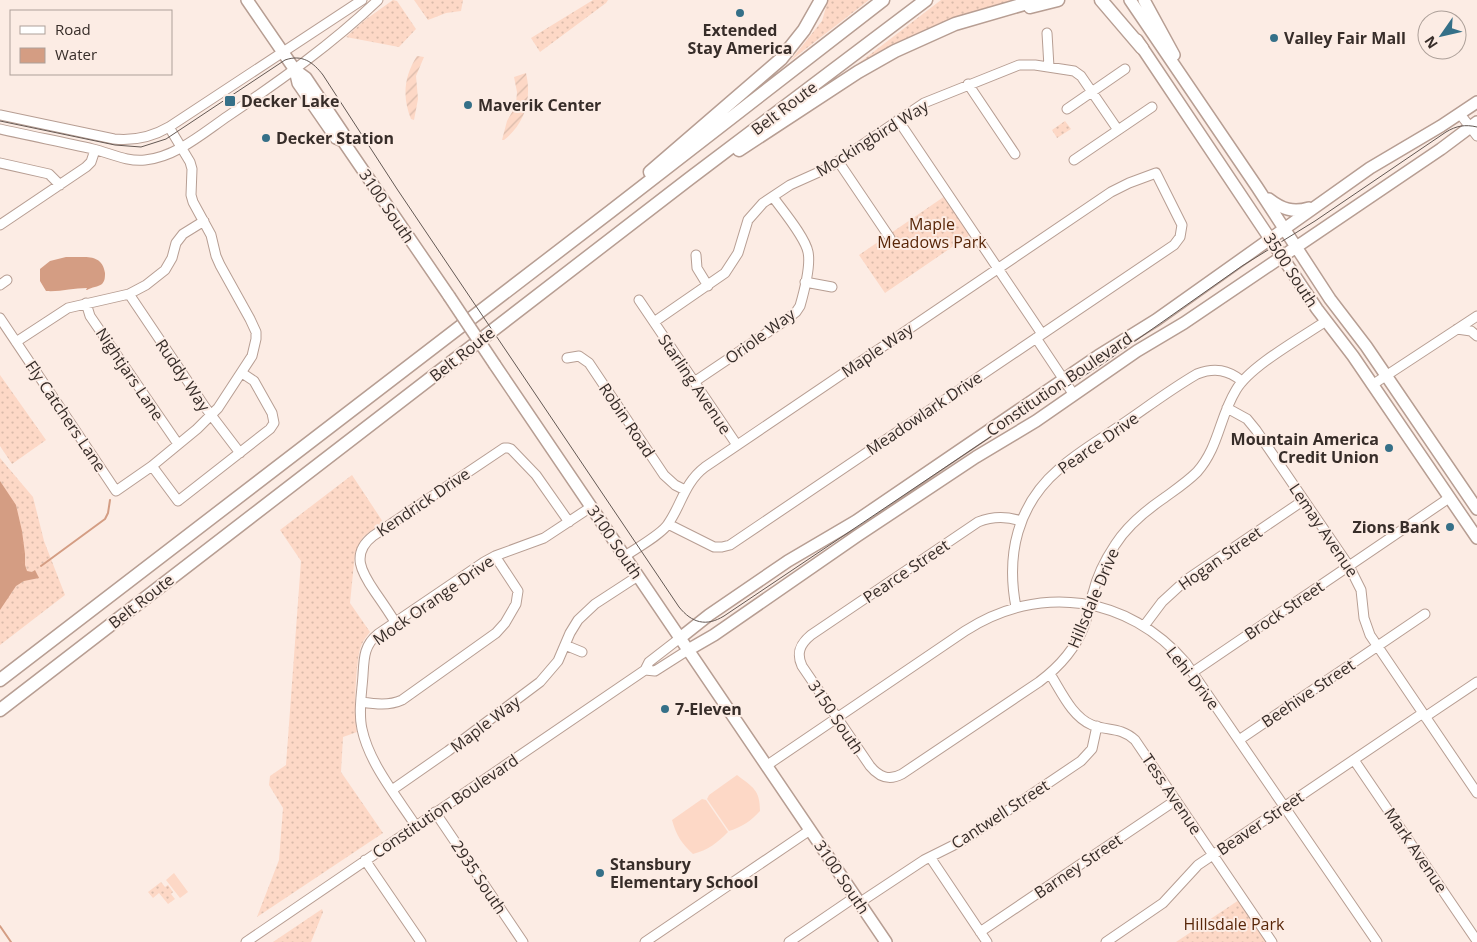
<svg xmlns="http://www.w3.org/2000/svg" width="1477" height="942" font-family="'Open Sans',sans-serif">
<defs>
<pattern id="grass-dots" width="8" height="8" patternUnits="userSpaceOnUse" patternTransform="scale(1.25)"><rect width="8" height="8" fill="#fdd8c6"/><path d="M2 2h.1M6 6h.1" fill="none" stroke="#d9baaa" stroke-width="1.8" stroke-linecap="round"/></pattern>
<pattern id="garden-furrows" width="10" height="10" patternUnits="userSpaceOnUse" patternTransform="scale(1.25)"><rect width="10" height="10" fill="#fdd8c6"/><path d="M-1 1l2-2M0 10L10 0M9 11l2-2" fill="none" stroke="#d9baaa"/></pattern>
</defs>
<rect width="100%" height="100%" fill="#fcece4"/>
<path fill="url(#grass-dots)" d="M 393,0 L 397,1 L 416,29 L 399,47 L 346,37 L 365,20 Z
M 414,0 L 463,0 L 461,11 L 446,13 L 428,20 Z
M 593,0 L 608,0 L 606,3 L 540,52 L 531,38 Z
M 828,0 L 869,0 L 790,61 L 822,21 Z
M 941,0 L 1030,0 L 861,66 L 859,63 Z
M 1065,121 L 1071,129 L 1057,138 L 1052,130 Z
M 945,196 L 971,234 L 885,293 L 859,255 Z
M 0,375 L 46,440 L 12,464 L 0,446 Z
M 0,458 L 33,497 L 44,541 L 65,595 L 0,645 Z
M 352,475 L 383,522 L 363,537 L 355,553 L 350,603 L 370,632 C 366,637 362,642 360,649 C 356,664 353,717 357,732 L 343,737 L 341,772 L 383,833 L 257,917 L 279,860 L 283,808 L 269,785 L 270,776 L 286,765 L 301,561 L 280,530 Z
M 161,882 L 165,887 L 168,885 L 173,892 L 171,894 L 175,899 L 168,904 L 159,893 L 153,898 L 148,892 Z
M 1239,900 L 1268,942 L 1176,942 Z
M 322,909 L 323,912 L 311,942 L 273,942 Z"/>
<path fill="url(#garden-furrows)" d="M 417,56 L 424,57 L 416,76 L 418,99 L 414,120 L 411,119 C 402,97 404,76 417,56 Z
M 526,73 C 532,99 525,124 504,140 L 502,140 L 507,121 L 516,105 L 517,92 L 514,77 Z"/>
<path fill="#fdd8c6" d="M 737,775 C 753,787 760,790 760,811 C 751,821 742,827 729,831 L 707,799 L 709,795 Z
M 702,799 L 706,800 L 728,832 C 717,843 708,850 693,854 C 682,844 676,835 672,820 Z
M 174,873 L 188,892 L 180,898 L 166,880 Z"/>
<path fill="#d49d83" d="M 66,257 C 83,258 102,252 105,273 C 105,277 105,281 102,284 C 98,287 92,287 87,290 L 86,290 L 87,288 C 73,288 60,292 46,291 L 40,281 L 40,269 L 50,261 Z
M 0,481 L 16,505 L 22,531 L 25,554 L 25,565 L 27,571 L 32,572 L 35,570 L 39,578 L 24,581 L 16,586 L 0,610 Z"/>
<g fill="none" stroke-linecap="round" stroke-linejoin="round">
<path stroke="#d49d83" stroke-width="2" d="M 41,566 L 105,519 L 108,513 L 110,500
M 0,926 L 11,942"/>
<g stroke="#b79e93" stroke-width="11">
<path id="minor" d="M 1047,33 L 1049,67
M 968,84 L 1015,154
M 1067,109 L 1125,69
M 1460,114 L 1477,136
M 0,115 L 114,139 C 134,141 152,137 169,127 L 362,0
M 898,120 L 1042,334
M 0,129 C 31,136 62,142 93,149 C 110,153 127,162 145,160 C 176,157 203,133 228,116 C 281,80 332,44 378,0
M 1074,160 L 1152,107
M 838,161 L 890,238
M 0,163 L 49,174 L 60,185
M 0,225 L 86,167 L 91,162 L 95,150
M 696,255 L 697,268 L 708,286
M 805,282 L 832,287
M 0,285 L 7,280
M 129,294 L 205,407 L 240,453
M 639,300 L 737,445
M 86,303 L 90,316 L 178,444
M 0,318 L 116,491 L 152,466 L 197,429 L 218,408 L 252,356 L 256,339 L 256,332 L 250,319 L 220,265 L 216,256 L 211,235 L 193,202 L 191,195 L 192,169 L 190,162 L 169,127
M 654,322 L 725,273 L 738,253 L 748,220 L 763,203 L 790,185 L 828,168 L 924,103 L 1019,65 L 1035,65 L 1074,71 L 1081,76 L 1118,130
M 1457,329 L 1471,331 L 1477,336
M 1036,338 L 1074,395
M 16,342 L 68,308 L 129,294 L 146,285 L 165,270 L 172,258 L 176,243 L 183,234 L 204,221
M 567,358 L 579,356 L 589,363 L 664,475 L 675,485 L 685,490
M 694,382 L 786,320 L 796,312 L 800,306 C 804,292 811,266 808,252 C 805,237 783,211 773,197
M 1372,385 L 1477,316
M 1227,408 L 1247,419 L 1256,430 L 1349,566 L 1361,590 L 1364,618 L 1370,635 L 1477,793
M 152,466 L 178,501 L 270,429 L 274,423 L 272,413 L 254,381 L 242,373
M 1021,521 C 1006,516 993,516 978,522 L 811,635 C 800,644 796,653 802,666 L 870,766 C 879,777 889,781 902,774 L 1039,682 C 1059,667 1075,650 1084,626 C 1088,616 1089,604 1093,593 C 1097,576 1105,560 1115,545 C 1127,526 1145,511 1164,498 C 1175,490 1187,482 1197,472 C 1219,447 1219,418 1236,390 C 1250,366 1301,338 1326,321
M 625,556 C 635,549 662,534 668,524 C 682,504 684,483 705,467 L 1111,192 L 1129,183 L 1156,173 L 1182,225 L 1180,237 L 1174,245 L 730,545 L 722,547 L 714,547 L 668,524
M 1016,607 C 1006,555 1017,505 1059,469 C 1078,452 1101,439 1121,425 C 1146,408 1171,389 1197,374 C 1215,367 1228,370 1242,381
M 395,622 C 389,612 382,602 375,592 C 362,573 350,554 373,536 L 504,448 L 508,448 L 511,449 L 536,475 L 569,522
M 1144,626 L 1162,602 L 1186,580 L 1304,500
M 565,645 L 582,652
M 645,670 L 655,671 L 688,650
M 1193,672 L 1449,498
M 1050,674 C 1061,691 1072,717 1092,725 C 1108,731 1121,727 1135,740 L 1272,942
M 361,702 C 375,704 389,706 402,700 L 496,633 L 505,623 L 516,604 L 518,591 L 495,556
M 1425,717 L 1477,682
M 1239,740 L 1425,614
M 1354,760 L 1477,941
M 766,766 L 965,631 C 1039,583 1128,595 1186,663 L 1377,942
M 392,790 L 448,751 L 540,682 L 558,661 L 570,633 L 578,620 L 595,604 L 638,576
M 435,812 L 523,942
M 416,826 C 397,797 369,763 362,729 C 358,712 362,692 363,675 C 364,658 364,645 378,634 L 484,562 L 495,556 L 544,538 L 591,507
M 930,857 L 987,942
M 365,860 L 421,942
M 859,903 L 924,860 L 964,840 L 1081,761 L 1092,749 L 1097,726
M 980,932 L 1176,800
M 246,942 L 645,670 L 649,662 L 680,638
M 645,942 L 810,830
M 789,942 L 855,897
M 1106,942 L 1163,903 L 1198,865 L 1423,713"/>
</g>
<g stroke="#b79e93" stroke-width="14">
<path id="major" d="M 247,0 L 295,70 L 306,78 L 343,133 L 343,141 L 449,296
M 1130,0 L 1257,187 L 1330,299 L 1366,346 L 1477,509
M 1144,0 L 1174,55
M 1137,40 L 1317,309 L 1353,356 L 1477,538
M 295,70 L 298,83 L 336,138 L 343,141
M 1269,199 C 1282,209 1293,213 1309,208
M 495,365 L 886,942
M 680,638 L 709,615 L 788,561 L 856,521 L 1098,356 L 1156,320 L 1370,168 L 1441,126 L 1477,102
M 688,650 L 714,635 L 857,536 L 976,457 L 1036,421 L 1137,351 L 1184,323 L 1441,149 L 1477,122"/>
</g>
<g stroke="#b79e93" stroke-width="15">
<path id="highway" d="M 1101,0 L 1142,48
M 1030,7 L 1058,0
M 739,150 L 858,72 L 895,51 L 955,24 L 1038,0
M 650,172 L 781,59 L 804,30 L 821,0
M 0,680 L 611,211 L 883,0
M 0,710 L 689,179 L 926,0"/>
</g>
<use href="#minor" stroke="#fff" stroke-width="9"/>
<use href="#major" stroke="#fff" stroke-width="11"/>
<use href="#highway" stroke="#fff" stroke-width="12"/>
<path stroke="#635853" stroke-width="1" d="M 0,121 L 115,145 L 141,147 L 166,139 L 285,60 C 302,54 313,62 323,75 L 397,189 L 679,607 C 692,623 706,627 724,616 L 1035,407 L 1101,365 L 1242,266 L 1315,221 L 1446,132 C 1456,126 1465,124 1477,127"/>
<g stroke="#b79e93" stroke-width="14" stroke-linecap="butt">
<path id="major-bridge" d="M 449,296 L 495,365"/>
</g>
<use href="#major-bridge" stroke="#fff" stroke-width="11"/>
</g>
<g fill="#357088" stroke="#fcece4" stroke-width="2">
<circle cx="740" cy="13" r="5"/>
<circle cx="1274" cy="38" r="5"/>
<rect x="224" y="95" width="12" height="12" rx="2.5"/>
<circle cx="468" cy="105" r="5"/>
<circle cx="266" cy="138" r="5"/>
<circle cx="1389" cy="448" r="5"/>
<circle cx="1450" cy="527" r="5"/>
<circle cx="665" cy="709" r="5"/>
<circle cx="600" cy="873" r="5"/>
</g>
<g text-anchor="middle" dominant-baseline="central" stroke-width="4" stroke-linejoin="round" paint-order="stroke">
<g font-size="16" font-weight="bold" fill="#372d29" stroke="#fcece4" text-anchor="start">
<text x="740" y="30" text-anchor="middle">Extended<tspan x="740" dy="18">Stay America</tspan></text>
<text x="1284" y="38">Valley Fair Mall</text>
<text x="241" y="101">Decker Lake</text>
<text x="478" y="105">Maverik Center</text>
<text x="276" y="138">Decker Station</text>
<text x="1379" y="439" text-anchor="end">Mountain America<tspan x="1379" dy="18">Credit Union</tspan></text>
<text x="1440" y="527" text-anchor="end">Zions Bank</text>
<text x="675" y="709">7-Eleven</text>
<text x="610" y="864">Stansbury<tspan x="610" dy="18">Elementary School</tspan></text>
</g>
<g font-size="16" fill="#372d29" stroke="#fcece4">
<text transform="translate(784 108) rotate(-37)">Belt Route</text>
<text transform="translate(872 138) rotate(-32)">Mockingbird Way</text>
<text transform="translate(387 206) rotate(56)">3100 South</text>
<text transform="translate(1291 270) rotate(57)">3500 South</text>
<text transform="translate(760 336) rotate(-36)">Oriole Way</text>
<text transform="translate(877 350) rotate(-34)">Maple Way</text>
<text transform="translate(462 354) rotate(-38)">Belt Route</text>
<text transform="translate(130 374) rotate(56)">Nightjars Lane</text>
<text transform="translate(183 375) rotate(56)">Ruddy Way</text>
<text transform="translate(695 384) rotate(56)">Starling Avenue</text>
<text transform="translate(1059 384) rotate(-34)">Constitution Boulevard</text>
<text transform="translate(924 413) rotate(-34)">Meadowlark Drive</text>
<text transform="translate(66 416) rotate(56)">Fly Catchers Lane</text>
<text transform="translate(627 420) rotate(56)">Robin Road</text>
<text transform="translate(1098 443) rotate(-35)">Pearce Drive</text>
<text transform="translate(423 502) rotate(-34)">Kendrick Drive</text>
<text transform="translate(1324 530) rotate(56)">Lemay Avenue</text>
<text transform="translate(615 542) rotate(56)">3100 South</text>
<text transform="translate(1220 558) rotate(-35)">Hogan Street</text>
<text transform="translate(906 571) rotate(-34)">Pearce Street</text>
<text transform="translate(1093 598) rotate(-67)">Hillsdale Drive</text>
<text transform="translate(433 600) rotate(-35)">Mock Orange Drive</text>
<text transform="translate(141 601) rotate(-38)">Belt Route</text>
<text transform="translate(1284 610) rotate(-34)">Brock Street</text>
<text transform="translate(1193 678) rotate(52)">Lehi Drive</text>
<text transform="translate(1308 693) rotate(-34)">Beehive Street</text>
<text transform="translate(836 717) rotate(56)">3150 South</text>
<text transform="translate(485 724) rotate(-37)">Maple Way</text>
<text transform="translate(1172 794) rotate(56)">Tess Avenue</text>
<text transform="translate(445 806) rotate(-34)">Constitution Boulevard</text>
<text transform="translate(1000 814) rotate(-33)">Cantwell Street</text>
<text transform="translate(1260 823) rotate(-34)">Beaver Street</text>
<text transform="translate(1416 850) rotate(56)">Mark Avenue</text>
<text transform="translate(1078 866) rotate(-34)">Barney Street</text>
<text transform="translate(479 877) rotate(56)">2935 South</text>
<text transform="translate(842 877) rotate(56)">3100 South</text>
</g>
<g font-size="16" fill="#582608" stroke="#fcece4">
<text x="932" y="224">Maple<tspan x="932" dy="18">Meadows Park</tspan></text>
<text x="1234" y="924">Hillsdale Park</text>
</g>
</g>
<rect x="10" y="10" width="162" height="65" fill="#fcece4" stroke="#ada099"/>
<rect x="20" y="26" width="25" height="8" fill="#ffffff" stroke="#ada099"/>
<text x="55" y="35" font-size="15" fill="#372d29">Road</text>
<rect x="20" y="48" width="25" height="15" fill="#d49d83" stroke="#ada099"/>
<text x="55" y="60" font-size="15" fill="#372d29">Water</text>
<g transform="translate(1442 35) rotate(236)"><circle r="24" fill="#fcece4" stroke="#ada099"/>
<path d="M0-4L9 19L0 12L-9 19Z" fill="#357088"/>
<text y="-8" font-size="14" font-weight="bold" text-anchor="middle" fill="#372d29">N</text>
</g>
</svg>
